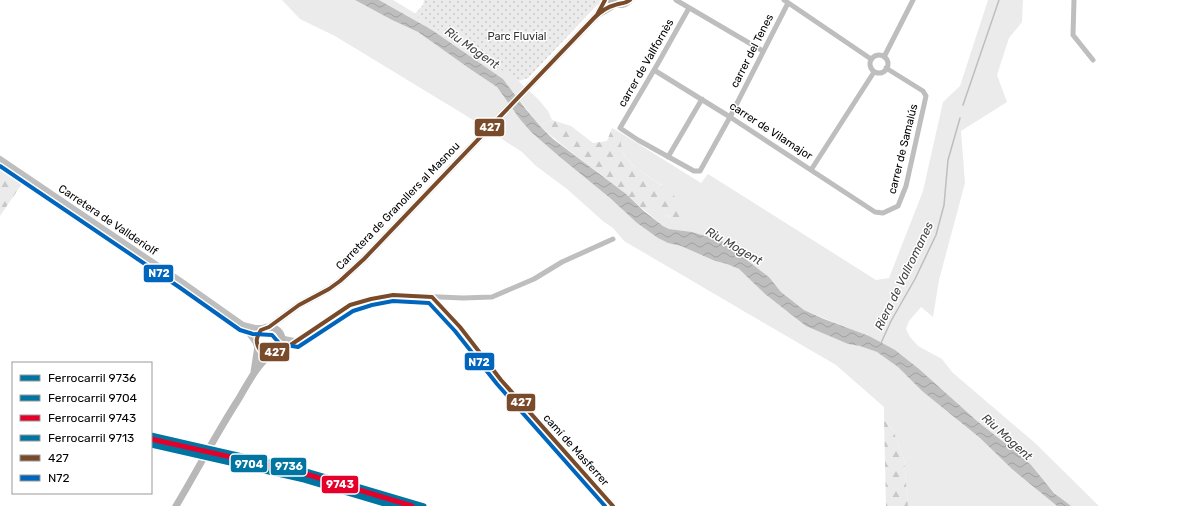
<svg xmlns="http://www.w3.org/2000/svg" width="1187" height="506" font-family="Rubik,sans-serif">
<defs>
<pattern id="forest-firs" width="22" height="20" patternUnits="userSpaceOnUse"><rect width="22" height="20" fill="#ebebeb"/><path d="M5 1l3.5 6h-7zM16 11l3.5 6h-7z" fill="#c8c8c8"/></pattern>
<pattern id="park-dots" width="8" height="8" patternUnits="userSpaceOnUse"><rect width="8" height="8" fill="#ebebeb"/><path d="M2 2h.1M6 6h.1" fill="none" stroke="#c8c8c8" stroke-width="1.8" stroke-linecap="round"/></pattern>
<pattern id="water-waves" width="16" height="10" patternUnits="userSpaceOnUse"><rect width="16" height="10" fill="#bebebe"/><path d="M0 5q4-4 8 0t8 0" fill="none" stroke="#a2a2a2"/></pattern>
</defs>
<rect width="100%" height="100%" fill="#fff"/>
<path fill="#ebebeb" d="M 282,0 L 355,0 L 392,20 L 418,32 L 470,69 L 497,87 L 519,118 L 531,132 L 561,158 L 610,198 L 637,223 L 658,238 L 668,243 L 681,246 L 715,261 L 727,264 L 739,269 L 765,294 L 807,326 L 848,344 L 860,346 L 877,352 L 898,367 L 922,391 L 980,438 L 1013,470 L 1057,506 L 908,506 L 904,459 L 893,430 L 884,419 L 884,407 L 836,365 L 624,241 L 613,228 L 604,222 L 567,189 L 536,166 L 522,152 L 465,115 L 335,36 L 306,22 L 300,19 Z
M 379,0 L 393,0 L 502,66 L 538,99 L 548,111 L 552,120 L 540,126 L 503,79 L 432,30 Z
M 988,0 L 1023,0 L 1022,22 L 1009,38 L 997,75 L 1007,102 L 961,131 L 965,183 L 939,280 L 933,317 L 921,307 L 909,321 L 906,329 L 910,337 L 918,346 L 942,359 L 952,372 L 1035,443 L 1099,506 L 1071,506 L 1068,505 C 1049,489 1034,468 1015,451 L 872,338 L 804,310 L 781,292 L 769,277 L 722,241 L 692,232 L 669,229 L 663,226 L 643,209 C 654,209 661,212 670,217 L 663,186 L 637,169 L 627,159 L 619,144 L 621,133 L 701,183 L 708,174 L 876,280 L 889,278 L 923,191 L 943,102 L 960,86 Z"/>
<path fill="url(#forest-firs)" d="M 552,120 L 571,126 L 593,143 L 607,141 L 612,128 L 621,133 C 617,163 643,171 662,186 C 670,192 677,199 684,205 L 684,212 L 679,218 C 666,217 657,209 643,209 C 610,180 573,156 540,126 Z
M 0,164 L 24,181 L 0,216 Z
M 884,419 L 893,430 L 904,459 L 908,506 L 886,506 Z"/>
<path fill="url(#park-dots)" d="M 424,0 L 600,0 L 599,3 L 528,78 L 519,81 L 414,15 L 423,5 Z"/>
<path fill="url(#water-waves)" d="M 355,0 L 379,0 L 432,30 L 503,79 L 525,108 L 540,126 L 553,139 L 626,194 L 645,212 L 663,226 L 669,229 L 692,232 L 722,241 L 769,277 L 781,292 L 804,310 L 824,319 L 869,336 L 895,350 L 919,369 L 977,421 L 1015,451 L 1031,465 L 1054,493 L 1071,506 L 1057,506 L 1013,470 L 980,438 L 922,391 L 898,367 L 877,352 L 860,346 L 848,344 L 806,326 L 765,294 L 739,269 L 727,264 L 715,261 L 681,246 L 668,243 L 658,238 L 637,223 L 610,198 L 561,158 L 531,132 L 519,118 L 497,87 L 470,69 L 418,32 L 392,20 Z"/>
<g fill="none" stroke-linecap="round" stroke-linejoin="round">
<path stroke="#bebebe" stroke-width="1.5" d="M 963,105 L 999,0
M 881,343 L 891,321 L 915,279 L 936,235 L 944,205 L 948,160 L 960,118"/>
<path stroke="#bebebe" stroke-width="5" d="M 676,0 L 763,51
M 784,0 L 871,59
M 1074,0 L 1073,35 L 1093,60
M 689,8 L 657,65 L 620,128 L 638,140 L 694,171 L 700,171 L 730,117 L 788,3
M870 64a9 9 0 1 1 18 0a9 9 0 1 1-18 0Z
M 884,57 L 913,0
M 654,70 L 730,117 L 875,212 L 883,213 L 898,206 L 906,186 L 926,96 L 923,91 L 886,68
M 668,157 L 702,99
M 811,170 L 874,72
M 432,297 L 460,327 L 501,380 L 613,506
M 282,338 L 296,341
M 278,350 L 289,346 L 350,305 L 371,299 L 393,295 L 463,298 L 492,297 L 534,279 L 562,262 L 613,239"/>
<path stroke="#bebebe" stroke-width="6" d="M 0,159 L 182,282 L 233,318 L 243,325 L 256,343
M 243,325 L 255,328 L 265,328"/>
<path stroke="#b8b8b8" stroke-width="7" d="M 610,0 C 616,6 624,6 630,0
M 597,15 L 616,4
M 269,327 L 299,305 L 329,289 L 340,281 L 364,259 L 597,15 L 605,0
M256 340a13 13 0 1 1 26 0a13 13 0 1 1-26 0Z
M 254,372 L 258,346
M 176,506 C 197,471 216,434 238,400 C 248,383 257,365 272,353"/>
<g stroke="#fff" stroke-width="7">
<path id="bus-1" d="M 593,19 C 599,13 606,7 615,5 C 620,3 625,4 630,0
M 432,297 L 393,295 L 371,299 L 350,305 L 289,346 L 272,353 L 260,350 C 255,342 256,338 261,330 L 269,327 L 299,305 L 329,289 L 340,281 L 364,259 L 597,15 L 605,0
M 432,297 L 460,327 L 501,380 L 613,506"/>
</g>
<g stroke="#fff" stroke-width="7">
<path id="bus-2" d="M 0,166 L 179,287 L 240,330 L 253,334 L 272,335 L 280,344 L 298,347 L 353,311 L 372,305 L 393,301 L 429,303 L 455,331 L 497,384 L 605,506"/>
</g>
<use href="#bus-1" stroke="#7a4b2a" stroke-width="4"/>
<use href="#bus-2" stroke="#0065bd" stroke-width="4"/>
<g stroke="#fff" stroke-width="8">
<path id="rail-1" d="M 151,435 L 299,469 L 424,506"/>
</g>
<g stroke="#fff" stroke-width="8">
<path id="rail-2" d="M 151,441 L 297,475 L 403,506"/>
</g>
<g stroke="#fff" stroke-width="8">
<path id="rail-3" d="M 151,439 L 306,474 L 412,506"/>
</g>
<g stroke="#fff" stroke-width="8">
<path id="rail-4" d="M 151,445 L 304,480 L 391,506"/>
</g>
<use href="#rail-1" stroke="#0075a1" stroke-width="5"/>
<use href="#rail-2" stroke="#0075a1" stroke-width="5"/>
<use href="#rail-3" stroke="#e4002b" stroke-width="5"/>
<use href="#rail-4" stroke="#0075a1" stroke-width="5"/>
</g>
<g text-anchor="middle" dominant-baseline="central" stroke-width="3" stroke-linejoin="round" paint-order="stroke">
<g font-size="11" fill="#323232" stroke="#fff">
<text x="517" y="36">Parc Fluvial</text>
</g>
<g font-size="11" fill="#000" stroke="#fff">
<text transform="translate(752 51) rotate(-63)">carrer del Tenes</text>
<text transform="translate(646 63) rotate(-60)">carrer de Vallfornès</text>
<text transform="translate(771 131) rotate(33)">carrer de Vilamajor</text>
<text transform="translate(903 149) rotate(-76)">carrer de Samalús</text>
<text transform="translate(398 206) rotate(-46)">Carretera de Granollers al Masnou</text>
<text transform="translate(108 220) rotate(34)">Carretera de Vallderiolf</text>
<text transform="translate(576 450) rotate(48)">camí de Masferrer</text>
</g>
<g font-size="12" font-style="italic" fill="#434343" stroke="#fff">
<text transform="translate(472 48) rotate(35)">Riu Mogent</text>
<text transform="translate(734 246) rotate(30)">Riu Mogent</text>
<text transform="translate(904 276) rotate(-64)">Riera de Vallromanes</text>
<text transform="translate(1007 437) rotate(42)">Riu Mogent</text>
</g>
</g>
<g stroke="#fff" stroke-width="1.5">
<rect x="474" y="118" width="31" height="19" rx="4" fill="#7a4b2a"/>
<rect x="143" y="264" width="31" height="19" rx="4" fill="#0065bd"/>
<rect x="259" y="342" width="31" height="20" rx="4" fill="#7a4b2a"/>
<rect x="464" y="352" width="31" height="19" rx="4" fill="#0065bd"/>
<rect x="506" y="393" width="30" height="19" rx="4" fill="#7a4b2a"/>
<rect x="230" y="454" width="38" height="19" rx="4" fill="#0075a1"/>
<rect x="270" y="457" width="37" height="19" rx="4" fill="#0075a1"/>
<rect x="321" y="475" width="38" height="19" rx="4" fill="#e4002b"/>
</g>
<g font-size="11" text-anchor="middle" font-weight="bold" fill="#fff">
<text x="490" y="131">427</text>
<text x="159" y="277">N72</text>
<text x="275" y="356">427</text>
<text x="479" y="366">N72</text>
<text x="521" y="406">427</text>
<text x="249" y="468">9704</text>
<text x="289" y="470">9736</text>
<text x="340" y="488">9743</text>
</g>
<rect x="12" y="362" width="140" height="132" fill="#ffffff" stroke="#999999"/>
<rect x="20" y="375" width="20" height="6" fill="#0075a1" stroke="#999999"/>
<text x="48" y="382" font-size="12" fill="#000000">Ferrocarril 9736</text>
<rect x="20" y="395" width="20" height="6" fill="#0075a1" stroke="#999999"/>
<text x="48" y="402" font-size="12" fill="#000000">Ferrocarril 9704</text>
<rect x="20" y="415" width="20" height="6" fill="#e4002b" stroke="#999999"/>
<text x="48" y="422" font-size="12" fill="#000000">Ferrocarril 9743</text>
<rect x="20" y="435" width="20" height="6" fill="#0075a1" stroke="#999999"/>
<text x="48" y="442" font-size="12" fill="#000000">Ferrocarril 9713</text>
<rect x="20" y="455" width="20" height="6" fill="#7a4b2a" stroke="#999999"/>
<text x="48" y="462" font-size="12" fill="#000000">427</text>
<rect x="20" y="475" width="20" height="6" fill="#0065bd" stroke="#999999"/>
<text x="48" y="482" font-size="12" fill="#000000">N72</text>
</svg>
